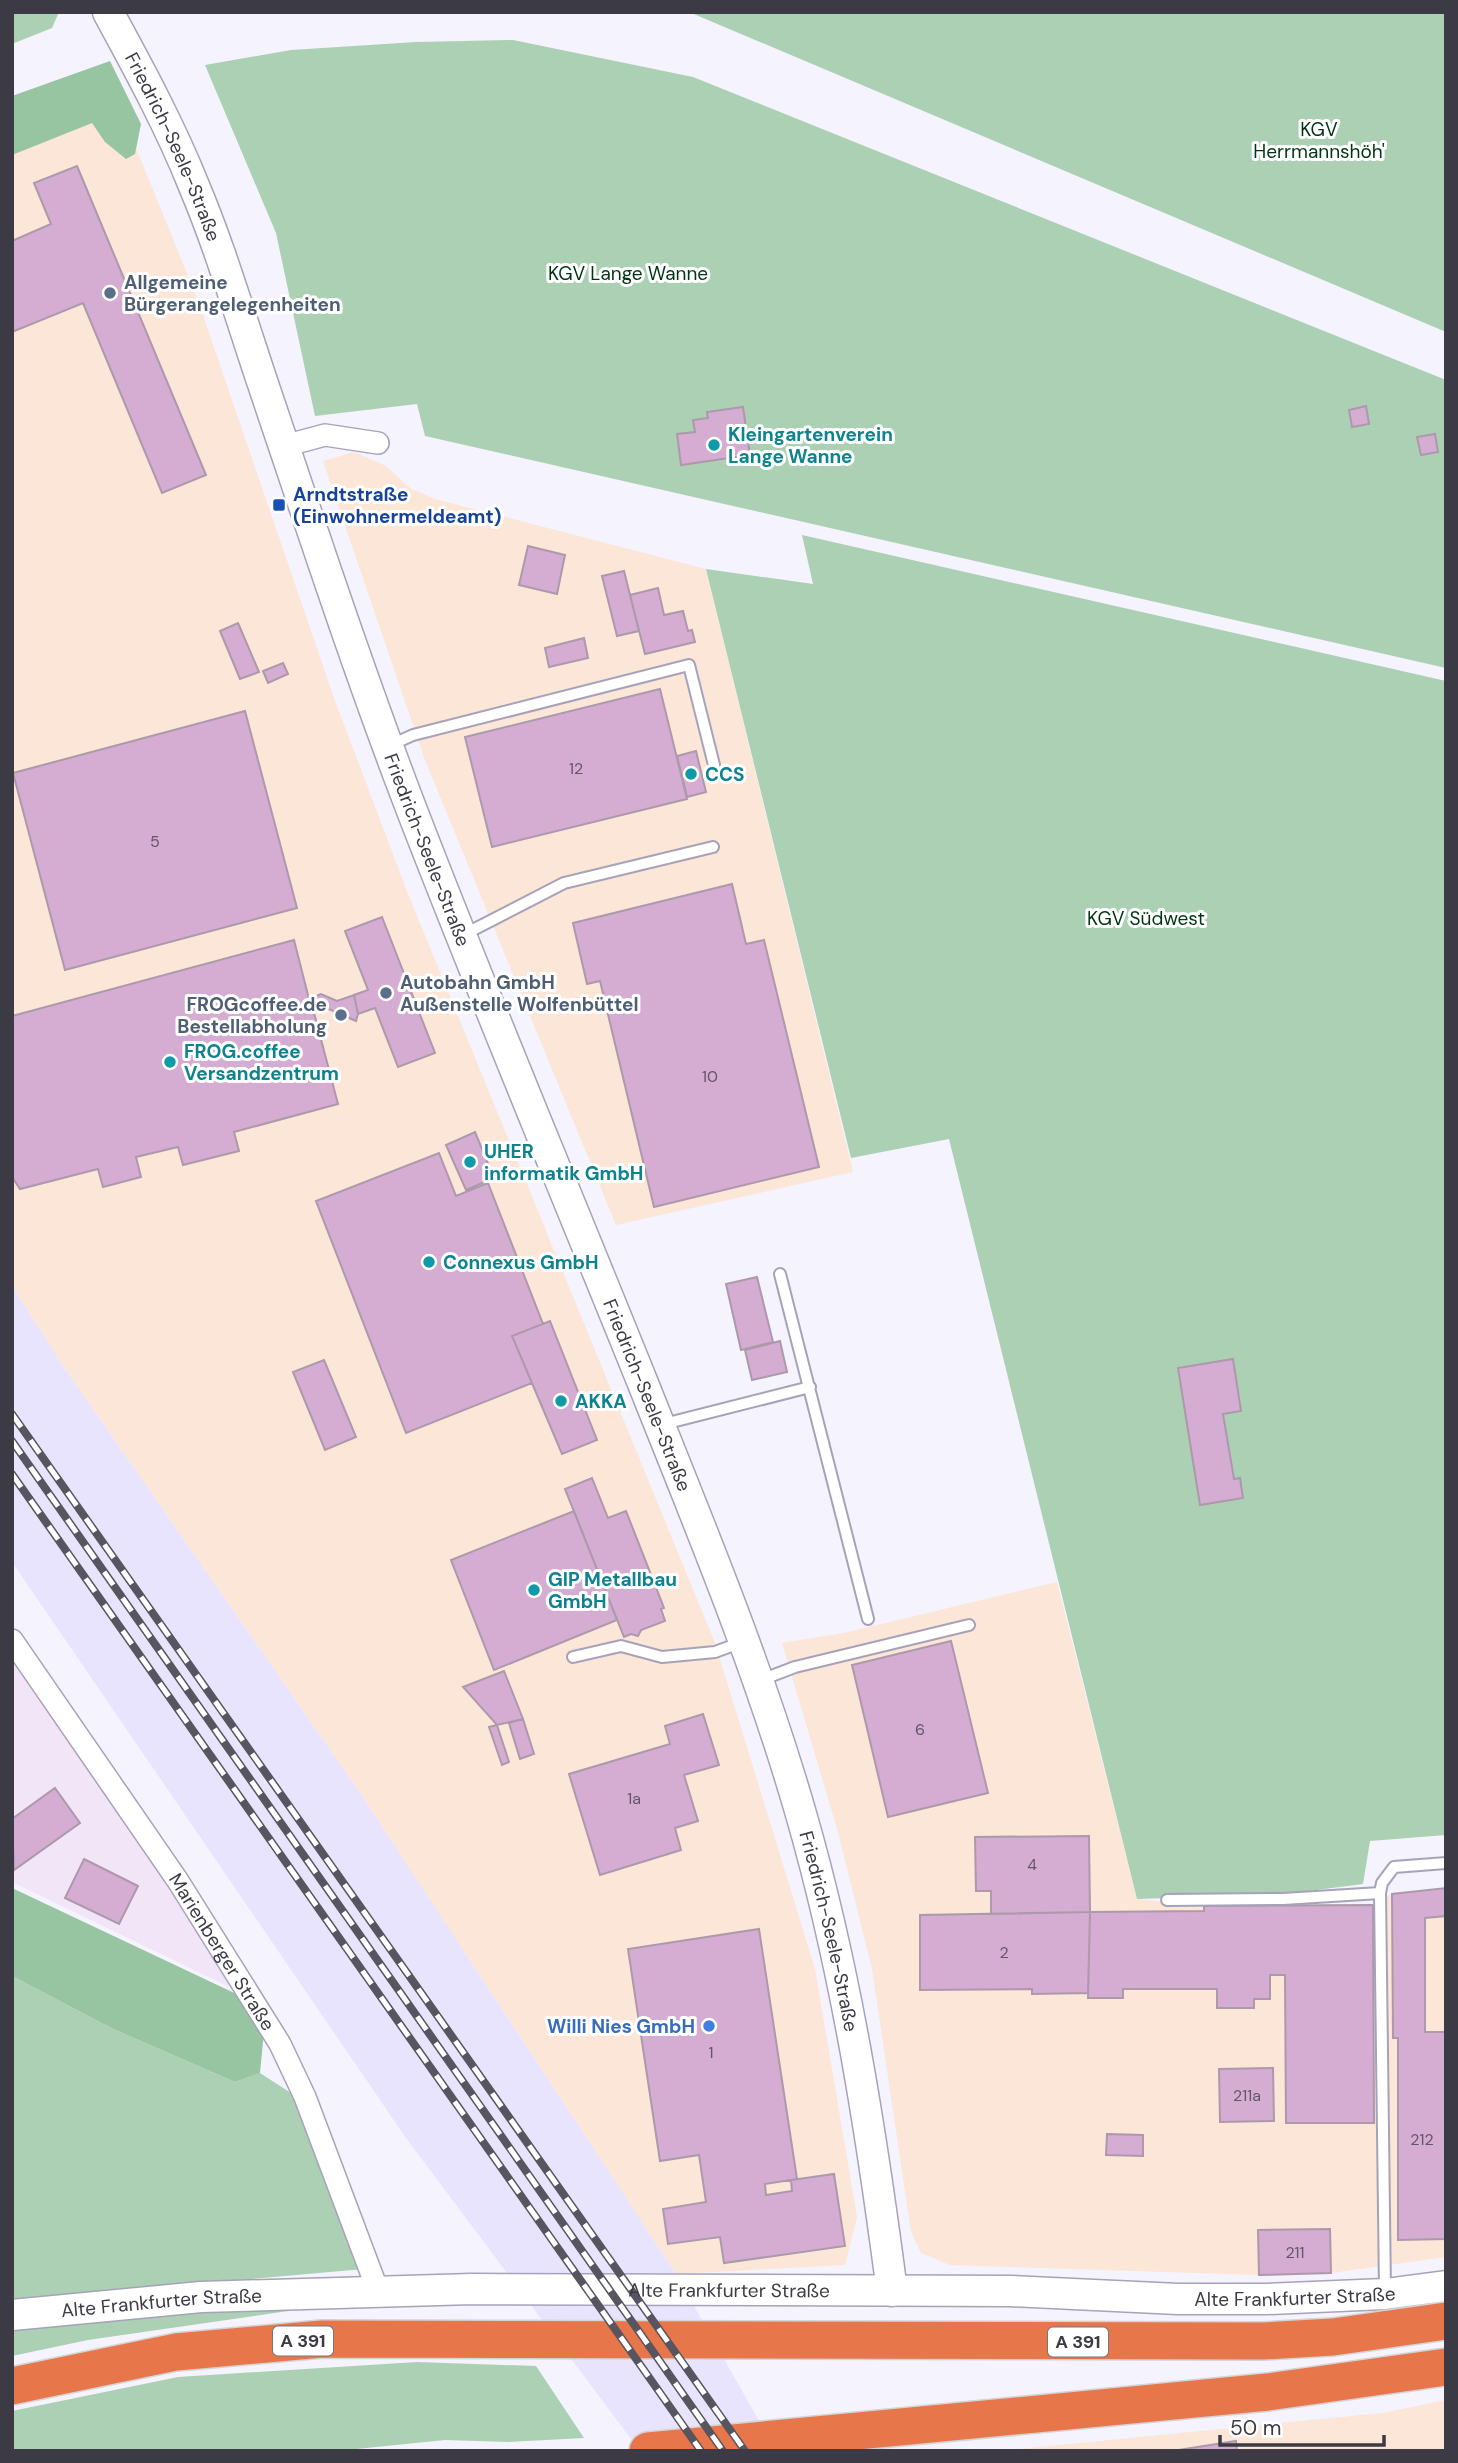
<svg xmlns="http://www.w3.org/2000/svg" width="1458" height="2463" font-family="'DM Sans',sans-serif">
<rect width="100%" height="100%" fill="#f5f3fd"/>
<path fill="#fbe6d7" d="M 114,94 L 197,298 L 335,701 L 410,899 L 715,1643 L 815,1969 L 857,2217 L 845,2265 L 676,2274 L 356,1787 L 63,1366 L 12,1286 L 12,141 Z
M 354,452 L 386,466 L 410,488 L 435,499 L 706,569 L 853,1172 L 616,1225 L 425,760 L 323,461 Z
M 1057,1582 L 1137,1899 L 1204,1906 L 1372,1905 L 1392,1894 L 1446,1888 L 1446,2257 L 1331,2273 L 1259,2275 L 950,2265 L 921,2253 L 911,2232 L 872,1969 L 838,1832 L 782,1643 L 844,1633 Z
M 1446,2400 L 1446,2451 L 999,2451 L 1382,2413 Z"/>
<path fill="#f3e5f8" d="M 12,1659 L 225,1971 L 229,1987 L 12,1882 Z"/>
<path fill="#e9e4fd" d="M 12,1286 L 63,1366 L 356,1787 L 676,2274 L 776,2451 L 640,2451 L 406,2138 L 12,1562 Z"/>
<path fill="#acd0b3" d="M 12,12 L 59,12 L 52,28 L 12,44 Z
M 689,12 L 1446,12 L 1446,332 Z
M 513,40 L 693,77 L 1446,380 L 1446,668 L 425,436 L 417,404 L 315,416 L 276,233 L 205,65 L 291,50 L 416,42 Z
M 802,535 L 1446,681 L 1446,1835 L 1370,1841 L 1363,1884 L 1285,1894 L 1137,1899 L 949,1139 L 851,1158 L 706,569 L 813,584 Z
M 12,1976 L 113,2029 L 235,2082 L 260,2073 L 294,2095 L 364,2269 L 12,2300 Z
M 288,2305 L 288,2311 L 88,2340 L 12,2356 L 12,2327 L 208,2307 Z
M 417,2362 L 536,2366 L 584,2438 L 508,2442 L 445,2440 L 337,2451 L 12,2451 L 12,2411 L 178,2377 Z"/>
<path fill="#97c4a1" d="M 110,61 L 141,124 L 135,154 L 126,159 L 105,142 L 92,123 L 12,155 L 12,96 Z
M 12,1888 L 247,1999 L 264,2031 L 260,2073 L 235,2082 L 113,2029 L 12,1976 Z"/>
<path fill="#d5acd2" stroke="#ac99ab" stroke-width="2" d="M 77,166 L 206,475 L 162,493 L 83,303 L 12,332 L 12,241 L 51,224 L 34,183 Z
M 1366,406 L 1369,424 L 1352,427 L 1349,410 Z
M 743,407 L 750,455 L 681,465 L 677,434 L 695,432 L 693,420 L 708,418 L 707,412 Z
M 1435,434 L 1438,452 L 1421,455 L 1417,437 Z
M 528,546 L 565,555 L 557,594 L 519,585 Z
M 624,571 L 639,631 L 617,636 L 602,576 Z
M 658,588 L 664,615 L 683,611 L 688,631 L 692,630 L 695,642 L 645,654 L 630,595 Z
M 238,623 L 259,672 L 240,679 L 220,631 Z
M 584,638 L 588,658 L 549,667 L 545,648 Z
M 283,663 L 288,674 L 268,683 L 263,671 Z
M 660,689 L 687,799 L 492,847 L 465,737 Z
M 245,711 L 297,908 L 65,970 L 13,773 Z
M 696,751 L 706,792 L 687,797 L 677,756 Z
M 732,884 L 746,944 L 764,940 L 819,1167 L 654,1207 L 600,981 L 587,984 L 573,923 Z
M 382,917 L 435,1053 L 398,1067 L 375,1008 L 358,1014 L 354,995 L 368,990 L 345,931 Z
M 294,940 L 309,999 L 321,994 L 337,1001 L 354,995 L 358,1014 L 356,1021 L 322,1006 L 313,1009 L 338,1104 L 234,1132 L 239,1151 L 183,1165 L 178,1147 L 136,1157 L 141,1177 L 103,1187 L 98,1169 L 20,1189 L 12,1177 L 12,1016 Z
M 475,1132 L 494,1178 L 466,1190 L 446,1145 Z
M 439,1153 L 456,1196 L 488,1183 L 543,1324 L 512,1336 L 532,1383 L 406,1433 L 316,1201 Z
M 757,1277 L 773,1342 L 741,1350 L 726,1284 Z
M 550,1321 L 597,1440 L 562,1454 L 512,1336 Z
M 780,1341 L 787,1372 L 752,1380 L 745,1350 Z
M 1233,1359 L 1241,1411 L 1223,1414 L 1234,1479 L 1240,1478 L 1243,1498 L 1200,1505 L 1178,1368 Z
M 324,1360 L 356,1437 L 325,1450 L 293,1372 Z
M 592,1478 L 608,1518 L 626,1511 L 664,1608 L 661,1609 L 665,1621 L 641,1630 L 638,1636 L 631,1634 L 624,1637 L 565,1489 Z
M 574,1511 L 617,1620 L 494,1670 L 451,1560 Z
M 951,1641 L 988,1793 L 888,1817 L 852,1665 Z
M 504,1671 L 523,1719 L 497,1725 L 463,1687 Z
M 703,1714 L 719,1765 L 684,1775 L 698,1821 L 675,1828 L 681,1850 L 600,1875 L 569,1774 L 670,1744 L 665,1726 Z
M 523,1719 L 534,1754 L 520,1759 L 509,1723 Z
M 497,1725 L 509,1762 L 502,1765 L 489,1727 Z
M 55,1788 L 80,1823 L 14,1870 L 12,1819 Z
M 1089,1836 L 1090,1912 L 991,1914 L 991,1891 L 976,1891 L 975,1837 Z
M 84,1859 L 138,1886 L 119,1924 L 65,1898 Z
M 1446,1888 L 1446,1916 L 1425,1918 L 1425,2032 L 1446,2032 L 1446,2239 L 1398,2240 L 1398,2038 L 1393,2038 L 1392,1894 Z
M 1373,1905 L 1374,2123 L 1286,2123 L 1285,1975 L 1270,1975 L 1270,1999 L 1254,1999 L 1254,2008 L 1217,2008 L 1217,1989 L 1123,1989 L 1123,1998 L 1088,1998 L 1090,1912 L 1204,1911 L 1204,1906 Z
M 1090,1912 L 1088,1993 L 1032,1994 L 1032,1989 L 920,1990 L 920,1915 Z
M 759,1929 L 797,2179 L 765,2184 L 766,2195 L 792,2191 L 791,2180 L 834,2174 L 845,2246 L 724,2263 L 720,2237 L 668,2244 L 663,2209 L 706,2202 L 699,2155 L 660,2161 L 628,1949 Z
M 1273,2068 L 1274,2121 L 1220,2122 L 1219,2069 Z
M 1107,2134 L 1143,2135 L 1143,2156 L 1106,2155 Z
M 1330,2229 L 1331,2273 L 1259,2275 L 1258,2230 Z
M 1236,2441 L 1237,2451 L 1172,2451 Z"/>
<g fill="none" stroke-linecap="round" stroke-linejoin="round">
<g stroke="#a6a2b9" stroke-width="14">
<path id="lane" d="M 391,745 L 413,735 L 689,665 L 714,765
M 463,935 L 564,883 L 713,847
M 780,1274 L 868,1619
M 660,1425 L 810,1387
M 573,1657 L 621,1646 L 662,1657 L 715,1652 L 742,1642
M 761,1680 L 795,1667 L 969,1625
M 1167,1900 L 1283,1899 L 1380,1893
M 1385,2291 L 1380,1893 L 1382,1883 L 1394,1867 L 1446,1863"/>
</g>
<g stroke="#a6a2b9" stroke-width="24">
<g id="street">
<path d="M 284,446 L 325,435 L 378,443"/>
<path id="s1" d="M 12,1640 L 178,1881 L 280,2044 L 305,2097 L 378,2291"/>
</g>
</g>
<g stroke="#a6a2b9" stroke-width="33">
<g id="secondary">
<path id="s2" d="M 108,12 C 139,69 170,126 194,186 C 221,250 240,316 262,381 C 309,520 354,658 406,795 C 481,991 563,1185 642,1381 C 699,1524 758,1665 801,1814 C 846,1970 871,2130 892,2291"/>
<path id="s3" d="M 12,2315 L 201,2297 L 472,2289 L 1010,2291 L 1178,2299 L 1267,2299 L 1385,2294 L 1446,2286"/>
</g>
</g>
<g stroke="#d4d4d6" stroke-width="40">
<path id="highway" d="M 12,2386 L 176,2352 L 322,2339 L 1264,2341 L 1333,2337 L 1446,2321
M 648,2451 L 1268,2392 L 1446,2367"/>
</g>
<use href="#lane" stroke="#fff" stroke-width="10"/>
<use href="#street" stroke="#fff" stroke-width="21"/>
<use href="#secondary" stroke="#fff" stroke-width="30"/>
<use href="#highway" stroke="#e8764b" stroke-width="37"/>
<g stroke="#57555f" stroke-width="8">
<path id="rail" d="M 12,1414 L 745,2451
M 12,1441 L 723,2451
M 12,1474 L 701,2451"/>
</g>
<use href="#rail" stroke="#fff" stroke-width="5" stroke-dasharray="16" stroke-linecap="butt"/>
</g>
<g fill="#5c6f8a" stroke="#fff" stroke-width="2.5">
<circle cx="110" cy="293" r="7"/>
<circle cx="386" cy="993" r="7"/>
<circle cx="341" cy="1015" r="7"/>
</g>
<g fill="#0f9aa8" stroke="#fff" stroke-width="2.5">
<circle cx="714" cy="445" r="7"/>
<circle cx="691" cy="774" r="7"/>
<circle cx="170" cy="1062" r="7"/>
<circle cx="470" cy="1162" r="7"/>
<circle cx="429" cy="1262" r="7"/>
<circle cx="561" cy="1401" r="7"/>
<circle cx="534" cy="1590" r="7"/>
</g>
<rect fill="#1a4fb4" stroke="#fff" stroke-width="2.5" x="272" y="498" width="14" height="14" rx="3.5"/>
<circle fill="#3f7fe0" stroke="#fff" stroke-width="2.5" cx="709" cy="2026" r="7"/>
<g text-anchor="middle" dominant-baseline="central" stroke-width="6" stroke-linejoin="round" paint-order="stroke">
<g font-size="16" fill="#625668">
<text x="576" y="768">12</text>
<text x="155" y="841">5</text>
<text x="710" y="1076">10</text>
<text x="920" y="1729">6</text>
<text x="634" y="1798">1a</text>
<text x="1032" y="1864">4</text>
<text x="1004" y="1952">2</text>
<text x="711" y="2052">1</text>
<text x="1247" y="2095">211a</text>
<text x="1422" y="2139">212</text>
<text x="1295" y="2252">211</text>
</g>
<g fill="#fff" stroke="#76757c" stroke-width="2">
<rect x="273" y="2326.5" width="60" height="29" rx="5"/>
<rect x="1048" y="2327.5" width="60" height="29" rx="5"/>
</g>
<g font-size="18" font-weight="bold" fill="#3c3a44">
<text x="303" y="2341">A 391</text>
<text x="1078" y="2342">A 391</text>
</g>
<g font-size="19" fill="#003514" stroke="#fff">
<text x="1319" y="129">KGV<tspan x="1319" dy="22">Herrmannshöh'</tspan></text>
<text x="628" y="273">KGV Lange Wanne</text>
<text x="1146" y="918">KGV Südwest</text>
</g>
<g font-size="19" fill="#3c3a44" stroke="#fff">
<text stroke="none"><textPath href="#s2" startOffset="150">Friedrich-Seele-Straße</textPath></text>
<text stroke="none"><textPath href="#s2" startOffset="898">Friedrich-Seele-Straße</textPath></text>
<text stroke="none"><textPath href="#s2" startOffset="1486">Friedrich-Seele-Straße</textPath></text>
<text stroke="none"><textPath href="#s2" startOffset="2053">Friedrich-Seele-Straße</textPath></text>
<text stroke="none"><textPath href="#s1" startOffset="376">Marienberger Straße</textPath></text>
<text stroke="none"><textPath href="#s3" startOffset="718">Alte Frankfurter Straße</textPath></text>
<text stroke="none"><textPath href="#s3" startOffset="1284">Alte Frankfurter Straße</textPath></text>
<text stroke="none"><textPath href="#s3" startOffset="150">Alte Frankfurter Straße</textPath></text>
</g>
<g font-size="19" font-weight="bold" fill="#4e5e75" stroke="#fff" text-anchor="start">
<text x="124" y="282">Allgemeine<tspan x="124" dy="22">Bürgerangelegenheiten</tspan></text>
<text x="400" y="982">Autobahn GmbH<tspan x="400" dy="22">Außenstelle Wolfenbüttel</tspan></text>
<text x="327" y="1004" text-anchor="end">FROGcoffee.de<tspan x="327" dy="22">Bestellabholung</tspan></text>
</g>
<g font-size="19" font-weight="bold" fill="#0d838f" stroke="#fff" text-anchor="start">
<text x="728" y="434">Kleingartenverein<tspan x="728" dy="22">Lange Wanne</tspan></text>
<text x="705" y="774">CCS</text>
<text x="184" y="1051">FROG.coffee<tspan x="184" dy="22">Versandzentrum</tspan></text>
<text x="484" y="1151">UHER<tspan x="484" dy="22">informatik GmbH</tspan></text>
<text x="443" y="1262">Connexus GmbH</text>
<text x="575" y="1401">AKKA</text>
<text x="548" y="1579">GIP Metallbau<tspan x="548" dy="22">GmbH</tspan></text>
</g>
<g font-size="19" font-weight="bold" fill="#164399" stroke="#fff" text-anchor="start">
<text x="293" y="494">Arndtstraße<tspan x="293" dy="22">(Einwohnermeldeamt)</tspan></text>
</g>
<g font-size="19" font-weight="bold" fill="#366cbe" stroke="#fff" text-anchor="end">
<text x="695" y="2026">Willi Nies GmbH</text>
</g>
</g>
<rect width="1458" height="2463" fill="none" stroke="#3c3a44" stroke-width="28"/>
<path d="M1220 2435v10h164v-10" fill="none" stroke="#3c3a44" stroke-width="3.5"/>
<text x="1230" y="2435" font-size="21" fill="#3c3a44" stroke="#ffffff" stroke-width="5" paint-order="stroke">50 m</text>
</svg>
